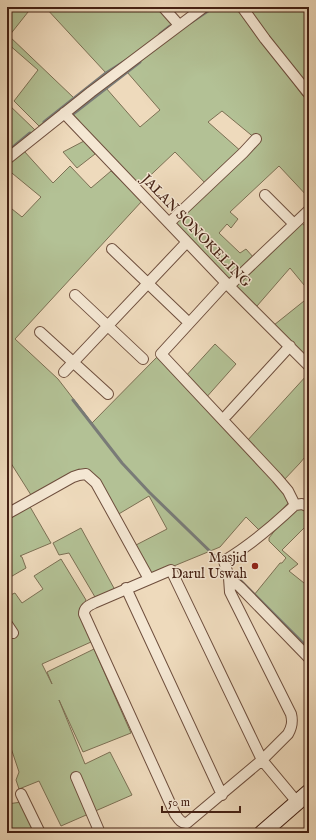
<svg xmlns="http://www.w3.org/2000/svg" width="316" height="840" font-family="'IM FELL English',serif">
<rect width="100%" height="100%" fill="#eedabc"/>
<filter id="stains"><feTurbulence type="fractalNoise" baseFrequency=".005" numOctaves="4"/><feColorMatrix values="0 0 0 0 .2 0 0 0 0 .09 0 0 0 0 .02 0 0 0 .5 -.17"/></filter>
<radialGradient id="worn" r=".72"><stop offset=".6" stop-color="#630" stop-opacity="0"/><stop offset="1" stop-color="#630" stop-opacity=".3"/></radialGradient>
<path fill="#b3c195" stroke="#7c7054" d="M 7,7 L 32,7 L 9,36 L 74,98 L 39,126 L 14,101 L 38,70 L 7,43 Z
M 45,7 L 158,7 L 173,24 L 136,54 L 106,73 Z
M 214,7 L 238,7 L 303,96 L 305,95 L 309,100 L 309,198 L 279,166 L 230,212 L 238,219 L 231,228 L 227,224 L 219,233 L 240,253 L 246,249 L 254,258 L 230,281 L 175,223 L 247,154 L 256,139 L 222,111 L 208,122 L 243,153 L 208,186 L 175,152 L 137,188 L 73,114 L 106,88 L 140,127 L 160,110 L 127,72 L 171,37 Z
M 247,7 L 309,7 L 309,88 Z
M 7,103 L 35,130 L 7,152 Z
M 84,141 L 95,154 L 77,168 L 63,152 Z
M 24,151 L 53,183 L 70,166 L 91,188 L 111,171 L 142,201 L 15,339 L 58,379 L 92,423 L 158,356 L 291,500 L 261,532 L 246,517 L 220,547 L 152,575 L 136,545 L 167,529 L 149,496 L 117,515 L 95,477 L 79,469 L 31,495 L 7,457 L 7,205 L 22,217 L 41,197 L 7,169 L 7,165 Z
M 302,223 L 309,231 L 309,291 L 290,268 L 257,306 L 232,287 Z
M 309,297 L 309,356 L 307,357 L 274,325 Z
M 215,344 L 236,364 L 204,400 L 184,378 Z
M 307,375 L 309,377 L 309,452 L 300,463 L 283,481 L 246,442 Z
M 29,505 L 51,543 L 20,556 L 22,557 L 26,568 L 7,579 L 7,517 Z
M 299,506 L 309,514 L 309,523 L 282,550 L 298,564 L 289,571 L 309,587 L 309,653 L 254,595 L 280,563 L 282,563 L 286,558 L 269,541 L 269,538 L 283,520 Z
M 81,528 L 115,590 L 95,597 L 69,553 L 59,555 L 53,543 Z
M 61,559 L 86,600 L 79,612 L 91,642 L 42,664 L 52,684 L 47,672 L 94,649 L 131,733 L 83,752 L 59,700 L 85,764 L 110,752 L 132,795 L 61,826 L 39,781 L 19,789 L 16,780 L 19,772 L 7,736 L 7,594 L 8,596 L 15,593 L 22,603 L 43,589 L 34,576 Z
M 22,802 L 35,829 L 28,833 L 7,833 L 7,804 Z"/>
<g fill="none" stroke-linecap="round" stroke-linejoin="round">
<path stroke="#797b77" stroke-width="3" d="M 190,23 L 214,7
M 160,34 L 170,26
M 73,114 L 140,62
M 44,122 L 106,73 L 125,61
M 7,152 L 30,133
M 73,400 L 122,463 L 149,492 L 221,562
M 235,575 L 309,649"/>
<g stroke="#6e4e3d" stroke-width="12">
<path id="minor" d="M 163,7 L 179,25
M 242,7 L 265,39 L 309,94
M 64,113 L 229,286 L 309,366
M 7,159 L 91,92 L 204,7
M 265,195 L 294,224
M 169,223 L 243,153 L 256,139
M 112,249 L 185,319
M 226,283 L 161,354 L 277,478 L 288,491 L 295,505
M 229,286 L 309,210
M 75,295 L 143,359
M 40,332 L 108,394
M 64,372 L 187,242
M 227,415 L 290,346
M 295,505 C 274,525 249,546 224,561 L 229,578 L 230,592 L 291,714 C 293,722 292,727 288,734 L 262,760 L 187,823 C 181,824 178,818 175,814 L 84,614 C 84,608 88,606 94,603 L 171,570 L 262,760 L 297,802
M 295,505 L 302,504 L 309,507
M 7,514 L 73,477 L 79,475 L 86,474 L 96,483 L 149,579
M 229,578 L 240,587 L 309,658
M 126,588 L 222,795
M 7,624 L 13,633
M 76,777 L 100,833
M 21,794 L 40,833"/>
</g>
<g stroke="#442013" stroke-width="17">
<path id="secondary" d="M 262,833 L 309,792"/>
</g>
<use href="#minor" stroke="#f4e7d3" stroke-width="10"/>
<use href="#secondary" stroke="#f4e7d3" stroke-width="15"/>
</g>
<circle fill="#8f2418" stroke="#f4e7d3" stroke-width="1.5" cx="255" cy="566" r="4"/>
<g text-anchor="middle" dominant-baseline="central" stroke-width="3" stroke-linejoin="round" paint-order="stroke">
<g font-size="14" fill="#442013" stroke="#f4e7d3">
<text transform="translate(196 231) rotate(46)">JALAN SONOKELING</text>
</g>
<g font-size="14" fill="#442013" stroke="#f4e7d3" text-anchor="end">
<text x="247" y="558">Masjid<tspan x="247" dy="16">Darul Uswah</tspan></text>
</g>
</g>
<rect width="316" height="840" fill="none" stroke="#eedabc" stroke-width="24"/>
<rect x="8" y="8" width="300" height="824" fill="none" stroke="#442013" stroke-width="2"/>
<rect x="12" y="12" width="292" height="816" fill="none" stroke="#442013"/>
<path d="M162 806v6h78v-6" fill="none" stroke="#442013" stroke-width="2"/>
<text x="168" y="806" font-size="12" fill="#442013" stroke="#f4e7d3" stroke-width="3" paint-order="stroke">50 m</text>
<rect width="100%" height="100%" filter="url(#stains)"/>
<rect width="100%" height="100%" fill="url(#worn)"/>
</svg>
